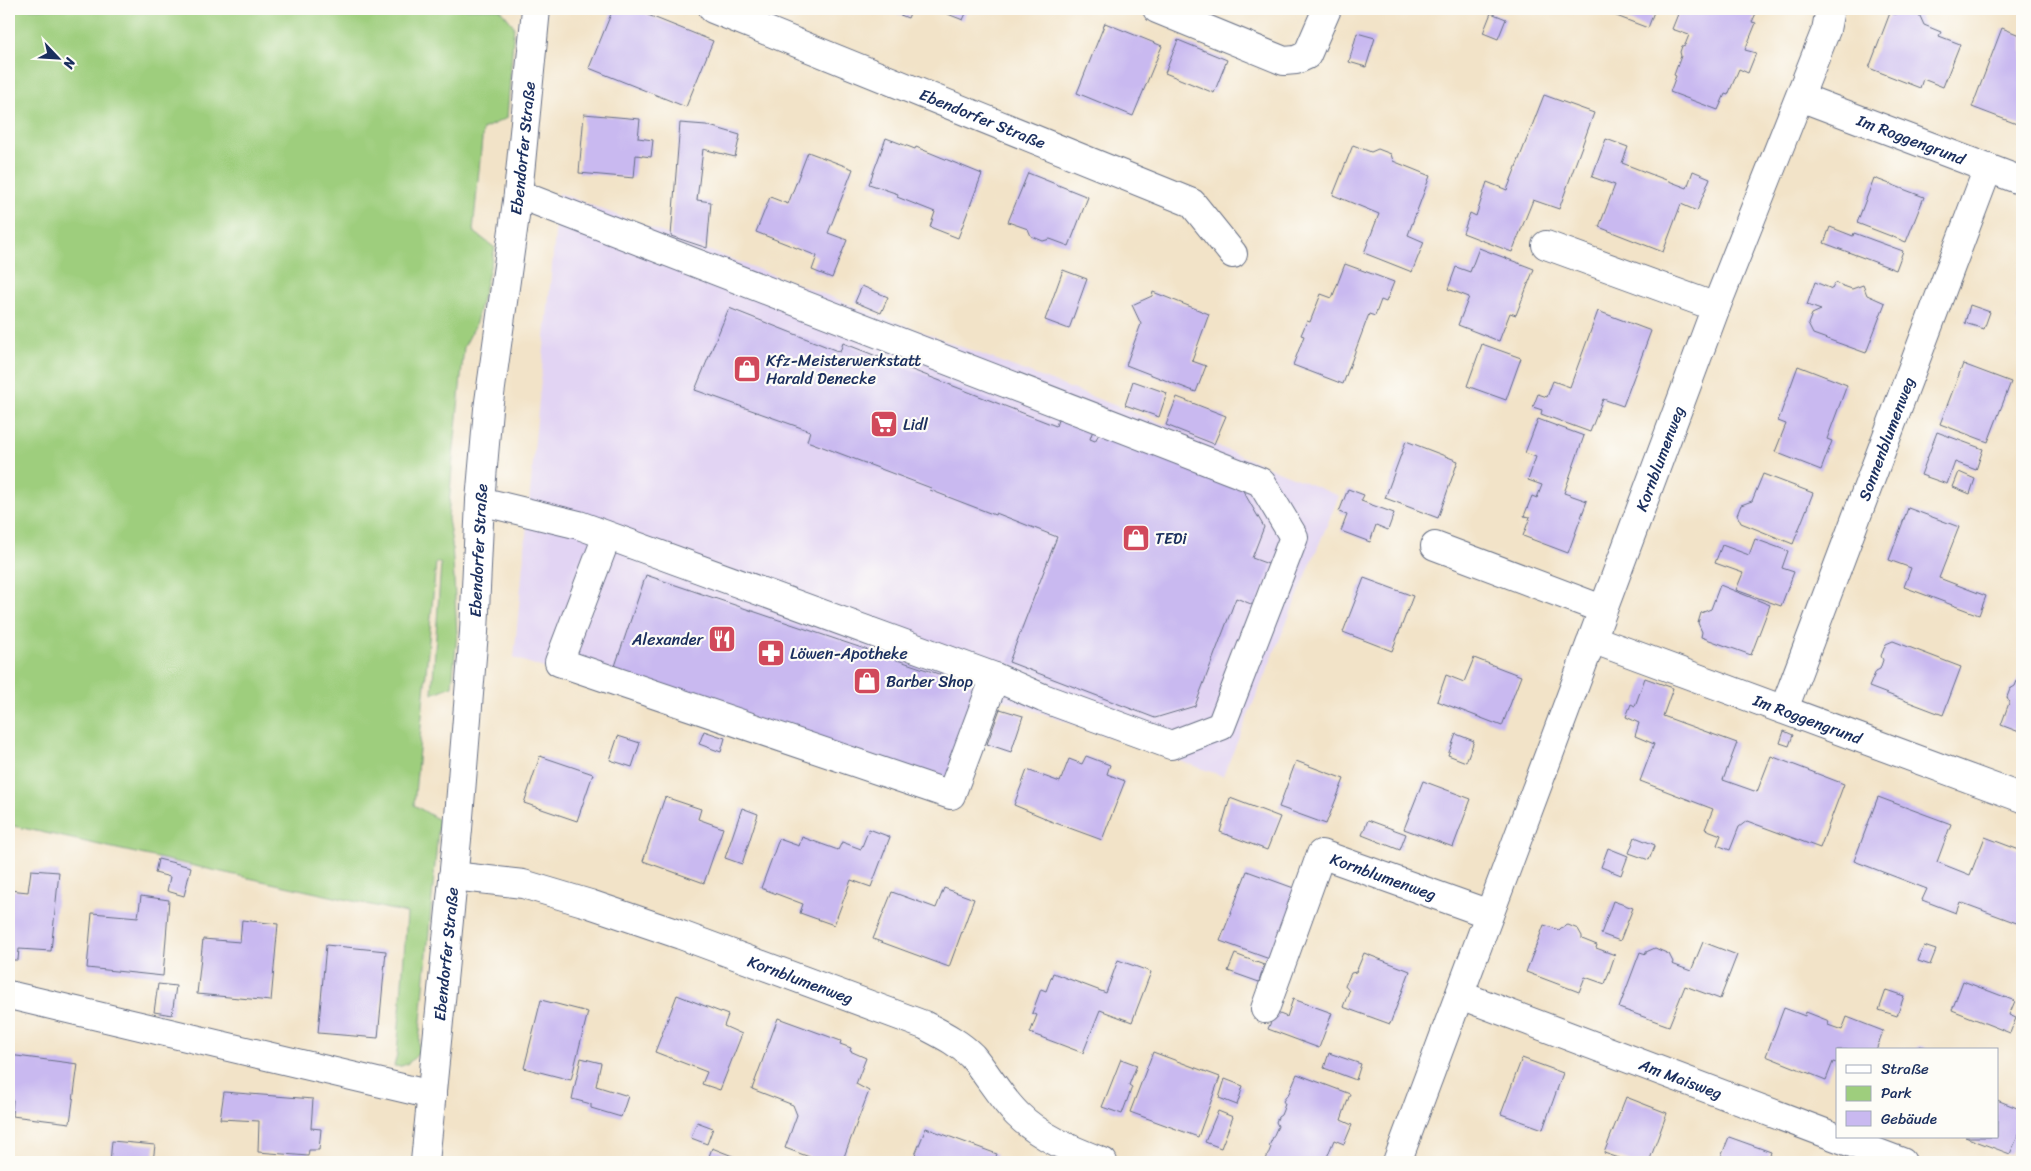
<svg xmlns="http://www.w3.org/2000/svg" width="2031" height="1171" font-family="Sriracha,sans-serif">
<rect width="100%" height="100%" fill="#fdfcf7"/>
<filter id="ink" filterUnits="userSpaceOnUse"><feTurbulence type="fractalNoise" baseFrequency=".02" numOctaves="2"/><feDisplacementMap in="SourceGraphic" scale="10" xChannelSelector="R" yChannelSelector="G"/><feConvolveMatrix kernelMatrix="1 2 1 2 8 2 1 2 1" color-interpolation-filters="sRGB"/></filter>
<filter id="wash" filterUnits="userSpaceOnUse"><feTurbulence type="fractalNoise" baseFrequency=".0096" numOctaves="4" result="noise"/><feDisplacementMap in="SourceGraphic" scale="20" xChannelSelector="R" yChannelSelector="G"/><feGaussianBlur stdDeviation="1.12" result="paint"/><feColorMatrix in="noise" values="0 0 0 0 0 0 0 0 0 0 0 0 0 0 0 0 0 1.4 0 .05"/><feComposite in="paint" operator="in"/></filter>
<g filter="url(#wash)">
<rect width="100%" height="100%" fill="#f2e3c8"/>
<path fill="#e2d4f3" d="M 559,193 L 1166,425 L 1339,496 L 1223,776 L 998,698 L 956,807 L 514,658 Z"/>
<path fill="#9ece7d" stroke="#5c7e6e" d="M 9,9 L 500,9 L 514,26 L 507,118 L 483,129 L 473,231 L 495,248 L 475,326 L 464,347 L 452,468 L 448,519 L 452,543 L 457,634 L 452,686 L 432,694 L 441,564 L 436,562 L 414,805 L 439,820 L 418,1054 C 411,1061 405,1068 394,1066 L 397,1054 L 407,913 L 9,825 Z"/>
<g id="blocks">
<path fill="#c9b9f0" d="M 613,9 L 633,9 L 713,41 L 686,107 L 589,68 Z
M 885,9 L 912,9 L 908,18 Z
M 935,9 L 968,9 L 963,20 Z
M 1598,9 L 1655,9 L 1648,28 Z
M 1680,9 L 1758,9 L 1752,22 L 1756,23 L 1745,50 L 1756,53 L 1748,73 L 1739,69 L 1728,95 L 1725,94 L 1718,110 L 1670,92 L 1676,76 L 1674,75 L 1681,56 L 1680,52 L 1682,46 L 1685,45 L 1689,35 L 1672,29 Z
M 1905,9 L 1919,14 L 1924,25 L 1941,32 L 1939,36 L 1960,44 L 1943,87 L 1923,79 L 1920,88 L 1869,68 L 1890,13 L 1895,14 Z
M 1491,13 L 1506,19 L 1498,39 L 1483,33 Z
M 1105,23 L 1162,46 L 1133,116 L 1077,93 Z
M 2002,28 L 2022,36 L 2022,126 L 1972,107 Z
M 1357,33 L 1375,38 L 1366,67 L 1349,62 Z
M 1178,40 L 1227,60 L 1214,93 L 1165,73 Z
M 1544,95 L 1594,113 L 1559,209 L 1533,200 L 1512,252 L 1463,233 L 1470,213 L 1476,216 L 1487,182 L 1507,190 Z
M 584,114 L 640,119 L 638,138 L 653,140 L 651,157 L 636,155 L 634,178 L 579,173 Z
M 680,123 L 706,125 L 740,135 L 735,157 L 703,149 L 697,200 L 711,202 L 707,248 L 671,236 Z
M 886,138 L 915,149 L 916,147 L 982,174 L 958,238 L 930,227 L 935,212 L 897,197 L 898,194 L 869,184 Z
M 1606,139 L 1628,147 L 1622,163 L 1687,188 L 1693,171 L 1710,178 L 1697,211 L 1681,204 L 1663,252 L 1599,227 L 1615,185 L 1592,177 Z
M 1353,145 L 1371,152 L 1378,149 L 1391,154 L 1393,161 L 1430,176 L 1408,235 L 1424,242 L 1412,272 L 1364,253 L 1379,214 L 1333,195 Z
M 808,152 L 853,169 L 828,233 L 847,240 L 832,278 L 812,270 L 817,256 L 756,232 L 770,197 L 788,204 Z
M 1028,173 L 1088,197 L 1069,246 L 1050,239 L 1043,241 L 1031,236 L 1028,229 L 1008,222 Z
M 1874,178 L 1924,197 L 1906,242 L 1857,223 Z
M 1830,227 L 1853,236 L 1854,233 L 1903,251 L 1896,270 L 1824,243 Z
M 1479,248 L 1534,269 L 1516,315 L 1510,313 L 1499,341 L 1458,325 L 1469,297 L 1448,289 L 1456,267 L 1470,272 Z
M 1345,264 L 1394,282 L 1386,302 L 1381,300 L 1375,316 L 1369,314 L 1343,384 L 1293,365 L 1304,336 L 1301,335 L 1307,321 L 1310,322 L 1321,294 L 1332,298 Z
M 1063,270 L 1087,279 L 1069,329 L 1045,320 Z
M 1815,282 L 1832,289 L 1835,283 L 1852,289 L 1863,285 L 1867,295 L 1885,303 L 1866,353 L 1813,334 L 1808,324 L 1812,314 L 1821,310 L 1807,305 Z
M 862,286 L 888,297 L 881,313 L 855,302 Z
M 1153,292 L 1209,314 L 1192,361 L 1206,366 L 1196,392 L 1126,365 L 1141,324 L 1132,305 L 1152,296 Z
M 1970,305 L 1990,312 L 1984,329 L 1965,323 Z
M 2022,307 L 2022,323 L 2017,321 Z
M 729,308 L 840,352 L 843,343 L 1056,426 L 1061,411 L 1095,424 L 1090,439 L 1095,441 L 1099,434 L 1242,489 L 1264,527 L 1252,558 L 1271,565 L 1256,606 L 1236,598 L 1195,706 L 1155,718 L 1009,662 L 1057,537 L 996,513 L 995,515 L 930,490 L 931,488 L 807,441 L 810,431 L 695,390 Z
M 1598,311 L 1651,331 L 1623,406 L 1603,399 L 1590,432 L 1541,414 L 1542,410 L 1533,407 L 1538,394 L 1547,397 L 1553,381 L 1570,387 Z
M 1482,344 L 1521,358 L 1506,400 L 1467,386 Z
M 1963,364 L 2011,382 L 1988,442 L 1940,424 Z
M 1798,366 L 1847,385 L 1827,439 L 1832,441 L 1821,470 L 1775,452 L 1786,424 L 1778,421 Z
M 1133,381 L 1167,393 L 1159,417 L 1125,405 Z
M 1177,397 L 1226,416 L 1214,444 L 1166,425 Z
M 1538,419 L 1584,436 L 1564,493 L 1587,501 L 1568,553 L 1523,536 L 1530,517 L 1524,516 L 1532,496 L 1537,498 L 1542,485 L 1528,480 L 1536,457 L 1525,453 Z
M 1937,432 L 1983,449 L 1976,470 L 1955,462 L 1947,484 L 1921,475 Z
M 1406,441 L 1458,461 L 1438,518 L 1385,498 Z
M 1959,472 L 1975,479 L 1970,494 L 1953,487 Z
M 1763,474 L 1813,493 L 1793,544 L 1741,523 L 1737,515 L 1741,505 L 1752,501 Z
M 1348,489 L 1364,495 L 1361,501 L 1394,513 L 1388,530 L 1376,525 L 1370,542 L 1341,531 L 1347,515 L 1339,512 Z
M 1908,508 L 1959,527 L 1939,578 L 1986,596 L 1979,615 L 1904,587 L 1911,568 L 1889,560 Z
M 1755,539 L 1788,551 L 1782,568 L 1794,572 L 1781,606 L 1736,590 L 1743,573 L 1715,563 L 1722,545 L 1749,555 Z
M 646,575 L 980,688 L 948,784 L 613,672 Z
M 1364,578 L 1413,596 L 1392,651 L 1343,632 Z
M 1720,585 L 1770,605 L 1751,655 L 1701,637 L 1702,632 L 1698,623 L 1701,613 L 1711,609 Z
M 1893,641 L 1961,667 L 1943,715 L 1869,687 L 1876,671 L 1880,669 L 1883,660 L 1881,656 L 1886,644 Z
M 1474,658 L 1521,676 L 1502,726 L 1437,701 L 1446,675 L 1464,682 Z
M 2022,669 L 2022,733 L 2001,725 L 2009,703 L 2007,697 L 2010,689 L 2015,686 Z
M 1645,678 L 1673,688 L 1663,716 L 1737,743 L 1723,780 L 1757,792 L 1771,756 L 1844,784 L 1820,848 L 1747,821 L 1739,827 L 1730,850 L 1717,845 L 1721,835 L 1705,829 L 1713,809 L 1640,781 L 1654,744 L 1635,736 L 1639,723 L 1626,717 L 1631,704 L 1635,706 Z
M 1000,709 L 1023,716 L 1011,752 L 987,744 Z
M 704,731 L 725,738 L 721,752 L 699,744 Z
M 1784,731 L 1793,735 L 1789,746 L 1780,743 Z
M 1456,734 L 1474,741 L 1466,762 L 1448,755 Z
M 618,736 L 640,743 L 632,767 L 610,760 Z
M 540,756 L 593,774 L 577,821 L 524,803 Z
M 1086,756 L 1110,765 L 1107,774 L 1125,781 L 1102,840 L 1045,819 L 1045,818 L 1014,805 L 1027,770 L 1060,782 L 1069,759 L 1082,764 Z
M 1296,761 L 1344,779 L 1326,824 L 1279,807 Z
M 1423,781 L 1471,799 L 1453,847 L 1404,829 Z
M 665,797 L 701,809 L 698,819 L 723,828 L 704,883 L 643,861 Z
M 1878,797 L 1951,824 L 1937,862 L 1970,875 L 1985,837 L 2022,851 L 2022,925 L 1960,902 L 1956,913 L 1922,900 L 1927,889 L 1854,861 Z
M 1230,798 L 1280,817 L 1267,850 L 1220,832 Z
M 742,808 L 758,814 L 742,864 L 725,858 Z
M 1368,820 L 1406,834 L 1400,850 L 1362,835 Z
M 869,829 L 890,837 L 871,887 L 851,880 L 834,925 L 800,913 L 803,904 L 761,888 L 779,839 L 799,846 L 802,837 L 838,850 L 842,842 L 861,849 Z
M 1635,837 L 1655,845 L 1649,860 L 1629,853 Z
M 1608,848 L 1628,856 L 1621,875 L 1601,867 Z
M 158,859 L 191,867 L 184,896 L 167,891 L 170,877 L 155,873 Z
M 31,870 L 59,872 L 51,951 L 19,949 L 18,960 L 9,960 L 9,890 L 28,892 Z
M 1247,871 L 1302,891 L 1275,961 L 1220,941 Z
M 944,888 L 974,899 L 949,967 L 873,939 L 892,892 L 936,908 Z
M 141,896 L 169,900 L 163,976 L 87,968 L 92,913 L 138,917 Z
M 1613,901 L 1633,908 L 1620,941 L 1601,934 Z
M 242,920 L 278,924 L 271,1001 L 197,994 L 203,939 L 240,942 Z
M 1544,925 L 1559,930 L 1561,928 L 1568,925 L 1578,929 L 1582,936 L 1582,939 L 1597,945 L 1596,948 L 1615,955 L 1605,984 L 1585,977 L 1579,992 L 1526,972 Z
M 1703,942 L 1737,955 L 1720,999 L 1685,986 L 1669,1026 L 1619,1008 L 1640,952 L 1646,954 L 1646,952 L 1655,948 L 1669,954 L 1673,962 L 1672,964 L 1691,971 Z
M 326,945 L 386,951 L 378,1038 L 318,1033 Z
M 1924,946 L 1936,950 L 1930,965 L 1918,961 Z
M 1364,953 L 1410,971 L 1390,1024 L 1343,1007 L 1349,991 L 1345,986 L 1351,973 L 1356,972 Z
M 1235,954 L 1264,965 L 1259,982 L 1228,971 Z
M 1118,960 L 1151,972 L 1132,1022 L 1100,1010 L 1083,1053 L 1030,1033 L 1037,1015 L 1032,1013 L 1041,989 L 1046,991 L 1053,973 L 1106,993 Z
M 1963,981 L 2015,1001 L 2009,1015 L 2016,1018 L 2010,1033 L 1952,1010 Z
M 158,984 L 176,986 L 172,1015 L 154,1012 Z
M 1886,990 L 1904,996 L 1897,1016 L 1879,1010 Z
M 677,995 L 728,1015 L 724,1026 L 742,1034 L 720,1090 L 702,1084 L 707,1072 L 655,1052 Z
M 1293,999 L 1332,1013 L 1319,1048 L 1268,1029 L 1275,1012 L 1287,1017 Z
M 541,1000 L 588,1012 L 571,1080 L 524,1068 Z
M 1784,1008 L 1805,1016 L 1806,1012 L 1829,1021 L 1828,1025 L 1842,1030 L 1847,1017 L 1883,1031 L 1876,1050 L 1837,1050 L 1837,1063 L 1833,1062 L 1826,1080 L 1766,1056 Z
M 778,1018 L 841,1041 L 840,1044 L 851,1048 L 850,1051 L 866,1058 L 856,1084 L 869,1091 L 842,1162 L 823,1162 L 785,1148 L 797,1115 L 793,1105 L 752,1089 Z
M 1920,1046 L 1931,1049 L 1930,1050 L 1915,1050 Z
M 1153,1052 L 1220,1077 L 1198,1137 L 1130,1112 Z
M 1329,1053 L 1361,1064 L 1356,1080 L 1324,1068 Z
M 9,1055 L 78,1064 L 70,1123 L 12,1116 L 13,1100 L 9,1100 Z
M 581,1058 L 601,1063 L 596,1086 L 628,1096 L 621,1117 L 591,1108 L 591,1104 L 572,1099 Z
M 1522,1058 L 1563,1073 L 1543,1129 L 1501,1114 Z
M 1121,1059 L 1137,1065 L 1129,1085 L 1132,1087 L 1122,1114 L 1102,1107 Z
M 1297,1074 L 1350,1094 L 1341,1120 L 1352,1125 L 1344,1144 L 1334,1140 L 1325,1162 L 1265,1162 L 1271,1147 L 1269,1146 L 1278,1126 L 1276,1122 L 1278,1117 L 1281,1115 L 1283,1110 L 1285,1104 L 1283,1101 L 1289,1093 Z
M 1225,1079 L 1243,1086 L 1237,1105 L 1219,1098 Z
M 224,1092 L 313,1099 L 311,1128 L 321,1129 L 319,1150 L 309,1150 L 308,1156 L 258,1152 L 259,1121 L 220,1119 Z
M 1626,1097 L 1667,1113 L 1649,1162 L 1631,1162 L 1604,1153 Z
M 1997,1100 L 2022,1110 L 2022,1127 L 2010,1154 L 1965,1137 L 1997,1137 Z
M 1218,1111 L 1233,1117 L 1221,1148 L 1205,1142 Z
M 697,1122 L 713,1128 L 707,1144 L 691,1138 Z
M 926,1128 L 997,1154 L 994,1162 L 912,1162 Z
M 1729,1137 L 1771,1152 L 1768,1162 L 1719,1162 Z
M 112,1141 L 155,1145 L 153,1162 L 110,1162 Z
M 712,1148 L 740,1159 L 739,1162 L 707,1162 Z"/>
</g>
</g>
<g filter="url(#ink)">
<use href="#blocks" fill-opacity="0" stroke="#666e83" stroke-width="1"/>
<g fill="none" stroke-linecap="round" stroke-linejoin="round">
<g stroke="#666e83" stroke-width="30">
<g id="minor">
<path id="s1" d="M 713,9 L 1192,203 L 1233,254"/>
<path d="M 1157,9 L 1284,61 L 1296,60 L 1307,55 L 1327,9"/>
<path id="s2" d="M 1800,97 L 2022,181"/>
<path d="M 1546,245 L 1716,307"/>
<path d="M 480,501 L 579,525 L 995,677 L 1043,698 L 1171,745 L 1221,726 L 1294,537 L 1261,482 L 518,194"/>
<path d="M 607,536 L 559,662 L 951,795 L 995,677"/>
<path d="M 1435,546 L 1602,609"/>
<path id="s3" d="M 1592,639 L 2022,798"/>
<path id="s4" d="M 1784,709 L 1988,168"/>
<path id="s5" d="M 453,876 L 523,884 L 590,904 L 681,935 L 924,1025 C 941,1034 958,1042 972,1056 C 988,1075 999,1096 1017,1114 C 1041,1138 1072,1150 1103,1162"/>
<path d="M 9,995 L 432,1095"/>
<path id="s6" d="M 1460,995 L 1902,1162"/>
<path id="s7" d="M 1265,1009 L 1321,854 L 1489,914"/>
<path id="s8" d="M 425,1162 L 458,829 L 474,632 L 480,501 L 488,409 L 518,194 L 536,9"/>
<path id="s9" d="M 1397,1162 L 1716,307 L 1826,30 L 1830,9"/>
</g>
</g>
<use href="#minor" stroke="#fff" stroke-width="28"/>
</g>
</g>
<defs>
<g id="shop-square" transform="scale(1.4375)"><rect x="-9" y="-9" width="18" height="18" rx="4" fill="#d1495b" stroke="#fdfcf7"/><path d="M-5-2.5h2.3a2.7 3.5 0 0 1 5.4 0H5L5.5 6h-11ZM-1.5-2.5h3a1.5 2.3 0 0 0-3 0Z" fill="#fff"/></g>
<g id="supermarket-square" transform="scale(1.4375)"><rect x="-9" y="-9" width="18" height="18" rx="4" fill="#d1495b" stroke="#fdfcf7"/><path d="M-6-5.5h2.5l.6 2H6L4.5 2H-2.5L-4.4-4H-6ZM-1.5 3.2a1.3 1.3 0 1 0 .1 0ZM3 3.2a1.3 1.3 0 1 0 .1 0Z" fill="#fff"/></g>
<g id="restaurant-square" transform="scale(1.4375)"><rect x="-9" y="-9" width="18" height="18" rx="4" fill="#d1495b" stroke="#fdfcf7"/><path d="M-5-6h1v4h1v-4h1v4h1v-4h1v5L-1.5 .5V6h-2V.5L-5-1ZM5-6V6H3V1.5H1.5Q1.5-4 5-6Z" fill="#fff"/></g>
<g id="pharmacy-square" transform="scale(1.4375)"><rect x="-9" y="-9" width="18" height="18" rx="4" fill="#d1495b" stroke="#fdfcf7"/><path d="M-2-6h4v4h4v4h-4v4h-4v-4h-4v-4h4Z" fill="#fff"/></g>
</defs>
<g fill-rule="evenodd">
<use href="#shop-square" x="747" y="369"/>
<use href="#supermarket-square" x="884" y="424"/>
<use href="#shop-square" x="1136" y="538"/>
<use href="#restaurant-square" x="722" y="639"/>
<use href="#pharmacy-square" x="771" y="653"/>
<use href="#shop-square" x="867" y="681"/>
</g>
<g text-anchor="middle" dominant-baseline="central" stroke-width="4.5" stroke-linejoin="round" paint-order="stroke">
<g font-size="16" fill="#1b2f5e" stroke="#fdfcf7">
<text stroke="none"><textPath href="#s1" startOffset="291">Ebendorfer Straße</textPath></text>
<text stroke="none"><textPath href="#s2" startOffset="119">Im Roggengrund</textPath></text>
<text stroke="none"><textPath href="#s8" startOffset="1019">Ebendorfer Straße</textPath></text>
<text stroke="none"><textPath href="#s4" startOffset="289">Sonnenblumenweg</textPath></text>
<text stroke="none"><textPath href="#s9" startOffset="751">Kornblumenweg</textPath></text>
<text stroke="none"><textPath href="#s8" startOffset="614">Ebendorfer Straße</textPath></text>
<text stroke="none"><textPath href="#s3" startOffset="230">Im Roggengrund</textPath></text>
<text stroke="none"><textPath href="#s7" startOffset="231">Kornblumenweg</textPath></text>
<text stroke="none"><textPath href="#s8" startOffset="209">Ebendorfer Straße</textPath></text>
<text stroke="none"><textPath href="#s5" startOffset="364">Kornblumenweg</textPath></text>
<text stroke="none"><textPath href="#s6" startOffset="236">Am Maisweg</textPath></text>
</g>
<g font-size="16" fill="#1b2f5e" stroke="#fdfcf7" text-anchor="start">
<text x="766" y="360">Kfz-Meisterwerkstatt<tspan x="766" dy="18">Harald Denecke</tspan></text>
<text x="903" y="424">Lidl</text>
<text x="1155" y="538">TEDi</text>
<text x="703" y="639" text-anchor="end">Alexander</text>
<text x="790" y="653">Löwen-Apotheke</text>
<text x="886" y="681">Barber Shop</text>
</g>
</g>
<rect width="2031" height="1171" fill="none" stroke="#fdfcf7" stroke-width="30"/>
<rect x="1836" y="1048" width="162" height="90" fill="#fdfcf7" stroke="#a3aaba"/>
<rect x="1846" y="1065" width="25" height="8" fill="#ffffff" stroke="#a3aaba"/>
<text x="1881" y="1074" font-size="15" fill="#1b2f5e">Straße</text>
<rect x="1846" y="1086" width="25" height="15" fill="#9ece7d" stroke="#a3aaba"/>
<text x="1881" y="1098" font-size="15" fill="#1b2f5e">Park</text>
<rect x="1846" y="1111" width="25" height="15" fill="#c9b9f0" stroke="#a3aaba"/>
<text x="1881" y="1124" font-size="15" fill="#1b2f5e">Gebäude</text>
<g transform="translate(58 58) rotate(115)" stroke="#fdfcf7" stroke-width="4" paint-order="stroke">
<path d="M0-4L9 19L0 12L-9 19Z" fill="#1b2f5e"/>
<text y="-8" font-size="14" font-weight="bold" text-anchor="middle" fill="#1b2f5e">N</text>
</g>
</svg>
